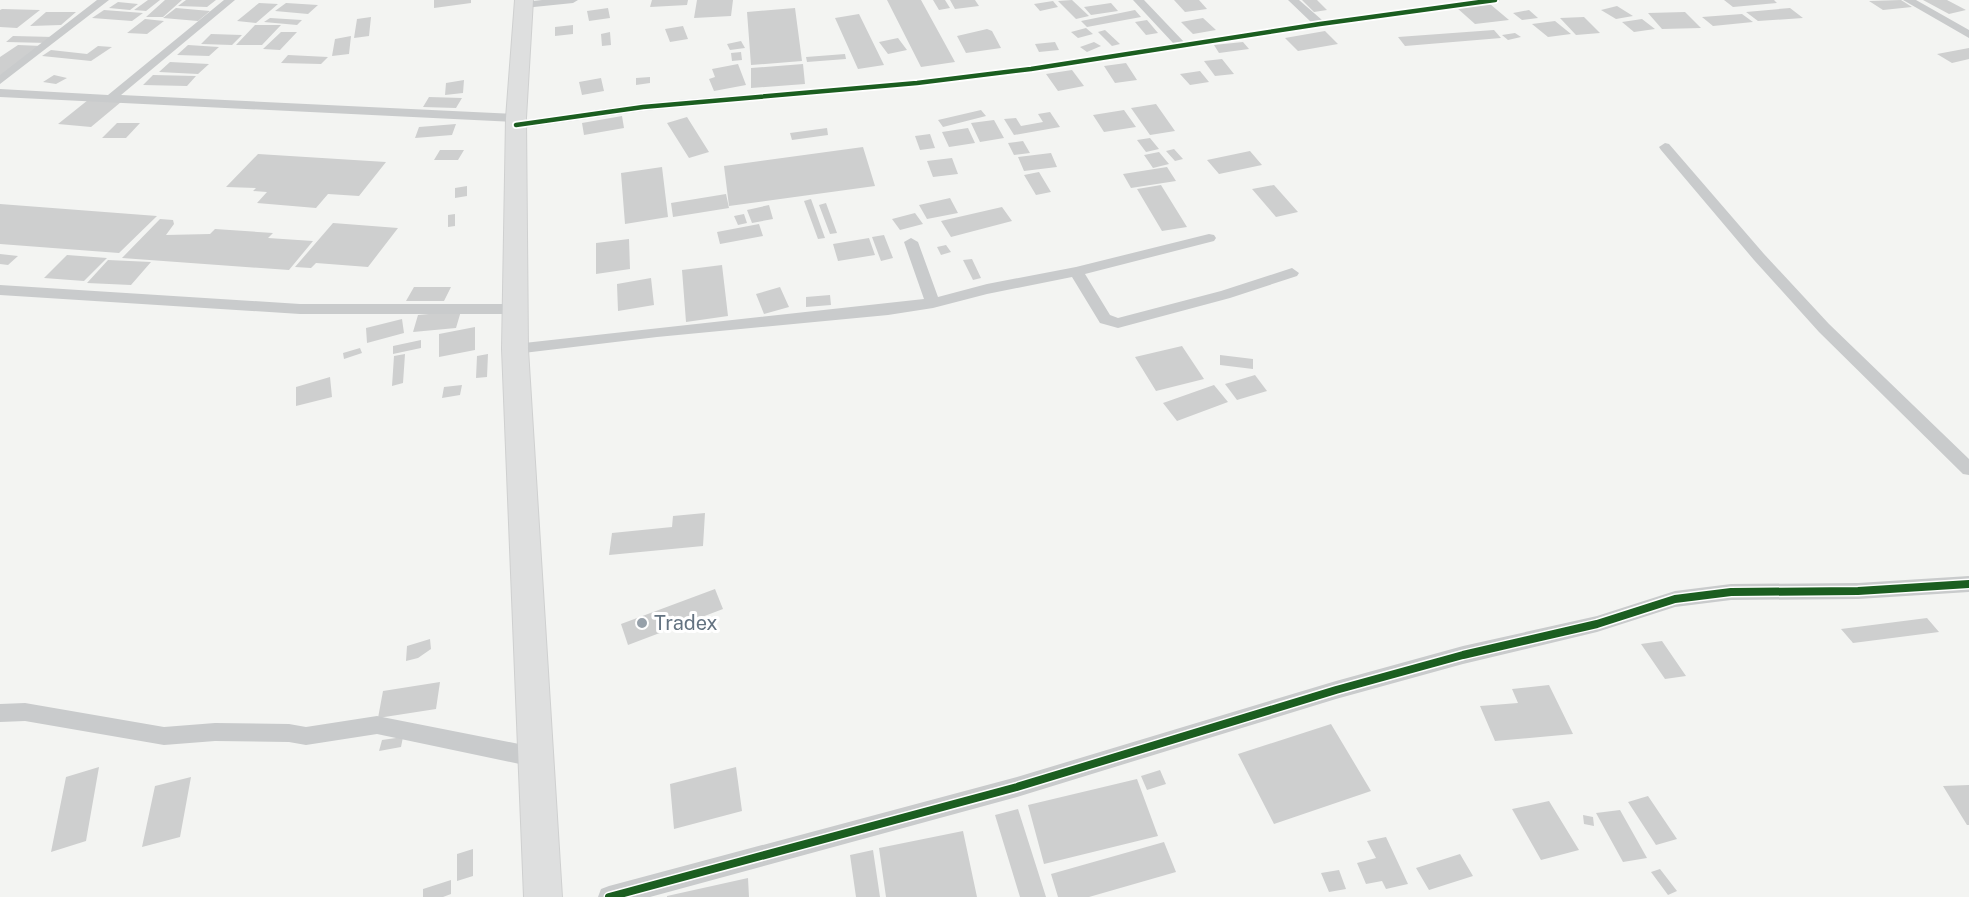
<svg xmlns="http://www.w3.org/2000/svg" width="1969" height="897" font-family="'Public Sans',sans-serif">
<rect width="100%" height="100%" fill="#f3f4f2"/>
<path fill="#cecfcf" d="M 148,0 L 160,0 L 146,11 L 134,10 Z
M 165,0 L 182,0 L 163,17 L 146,17 Z
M 186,0 L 216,0 L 207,7 L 178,6 Z
M 434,0 L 471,0 L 471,3 L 434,8 Z
M 652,0 L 688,0 L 687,5 L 650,7 Z
M 697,0 L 733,0 L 731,16 L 694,18 Z
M 887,0 L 921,0 L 955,62 L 921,67 Z
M 933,0 L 945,0 L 950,8 L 939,10 Z
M 950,0 L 975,0 L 979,6 L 955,9 Z
M 1072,0 L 1089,16 L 1076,19 L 1058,1 Z
M 1174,0 L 1199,0 L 1207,9 L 1185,12 Z
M 1302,0 L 1317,0 L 1327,10 L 1314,12 Z
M 1724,0 L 1774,0 L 1777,3 L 1733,7 Z
M 1901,0 L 1912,7 L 1883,10 L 1869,1 Z
M 1923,0 L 1947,0 L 1966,10 L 1949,14 Z
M 1053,1 L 1058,7 L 1040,11 L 1034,4 Z
M 118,2 L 138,4 L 130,10 L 109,8 Z
M 259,3 L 278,4 L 256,23 L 237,21 Z
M 286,3 L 318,5 L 308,14 L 275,11 Z
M 1111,3 L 1118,11 L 1091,15 L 1084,7 Z
M 1490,4 L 1509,20 L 1475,24 L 1457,8 Z
M 1617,6 L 1633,16 L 1616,19 L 1601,10 Z
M 176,8 L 210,11 L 198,21 L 163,18 Z
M 608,8 L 610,18 L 589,21 L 587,11 Z
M 795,8 L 802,61 L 751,65 L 747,12 Z
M 1790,8 L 1803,18 L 1758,21 L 1746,12 Z
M 2,9 L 40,10 L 17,28 L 0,27 L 0,10 Z
M 104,10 L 143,13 L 132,21 L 92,18 Z
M 1135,10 L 1141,17 L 1087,27 L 1081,21 Z
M 1529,10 L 1538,18 L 1522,20 L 1513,13 Z
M 46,12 L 76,12 L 61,25 L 30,26 Z
M 1685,12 L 1701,28 L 1662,29 L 1648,13 Z
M 859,14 L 884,65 L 858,69 L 835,18 Z
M 1742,14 L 1753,22 L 1713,26 L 1702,17 Z
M 371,17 L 369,36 L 354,38 L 357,19 Z
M 1584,17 L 1600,33 L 1576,35 L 1560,18 Z
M 270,18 L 302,20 L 297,25 L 264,22 Z
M 1203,18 L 1216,30 L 1193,34 L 1181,22 Z
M 145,19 L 164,21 L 147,34 L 127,33 Z
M 1642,19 L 1655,29 L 1634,32 L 1622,22 Z
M 1147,20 L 1158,33 L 1146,35 L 1135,22 Z
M 1555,21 L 1571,34 L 1548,37 L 1532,24 Z
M 255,25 L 281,25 L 262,45 L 236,45 Z
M 573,25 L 573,34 L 555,36 L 555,27 Z
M 683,26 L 688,39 L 670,42 L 665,29 Z
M 1086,28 L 1093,34 L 1078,38 L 1071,32 Z
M 987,29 L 992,31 L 1001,48 L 966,53 L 957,36 Z
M 1105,30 L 1120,44 L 1112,46 L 1098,32 Z
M 1494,30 L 1501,38 L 1405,46 L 1398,37 Z
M 1325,31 L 1338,44 L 1298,51 L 1285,38 Z
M 281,32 L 297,32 L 280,50 L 263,49 Z
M 610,32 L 611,45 L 602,46 L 601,34 Z
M 1515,33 L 1521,37 L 1508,40 L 1502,35 Z
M 211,34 L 242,35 L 232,45 L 201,44 Z
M 13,36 L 54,37 L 48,43 L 6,42 Z
M 351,36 L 349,54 L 332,56 L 335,39 Z
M 898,38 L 907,50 L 888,54 L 879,42 Z
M 741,41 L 745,48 L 730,50 L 727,44 Z
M 1055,42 L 1059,50 L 1039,52 L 1035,44 Z
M 1094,42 L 1101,46 L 1087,52 L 1080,47 Z
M 1243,42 L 1249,49 L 1219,53 L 1214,45 Z
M 18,45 L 42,46 L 0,77 L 0,57 Z
M 188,45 L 219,47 L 209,56 L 177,55 Z
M 98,46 L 112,47 L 91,61 L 42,56 L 51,50 L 87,54 Z
M 1969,48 L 1969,59 L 1952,63 L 1937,54 Z
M 741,52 L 742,60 L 732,61 L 731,53 Z
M 845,54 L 846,59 L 807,62 L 806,57 Z
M 288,55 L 328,57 L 321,64 L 281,63 Z
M 1222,59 L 1234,74 L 1215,76 L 1204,61 Z
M 170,62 L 209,64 L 198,74 L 159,72 Z
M 1126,63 L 1137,80 L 1115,83 L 1104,66 Z
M 738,64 L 746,85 L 714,91 L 709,79 L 715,77 L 712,69 Z
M 803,64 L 805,84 L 751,88 L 751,68 Z
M 1072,70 L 1084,86 L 1058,91 L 1046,74 Z
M 1200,71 L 1209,82 L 1190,85 L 1180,74 Z
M 54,75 L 67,78 L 56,84 L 43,82 Z
M 153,75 L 196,76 L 187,86 L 143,85 Z
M 650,77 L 650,83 L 636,85 L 636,78 Z
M 601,78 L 604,91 L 582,95 L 579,82 Z
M 464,80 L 463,93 L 445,95 L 446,83 Z
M 429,97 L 462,98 L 456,108 L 423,107 Z
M 88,100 L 121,102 L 91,127 L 58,124 Z
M 1156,104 L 1175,131 L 1150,135 L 1131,108 Z
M 981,110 L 986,116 L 943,127 L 938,120 Z
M 1124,110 L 1136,127 L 1104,132 L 1093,115 Z
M 1050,112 L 1060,127 L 1014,135 L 1004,119 L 1016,118 L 1021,126 L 1043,122 L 1038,114 Z
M 622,116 L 624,128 L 584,135 L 582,123 Z
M 687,117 L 709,152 L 689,158 L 667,123 Z
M 994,120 L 1004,138 L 980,142 L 971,123 Z
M 117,123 L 140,123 L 126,138 L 102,138 Z
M 456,124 L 452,135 L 415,138 L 419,127 Z
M 827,128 L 828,135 L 792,140 L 790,133 Z
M 968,128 L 975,143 L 949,147 L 942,132 Z
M 930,134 L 935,148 L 920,150 L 915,136 Z
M 1150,138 L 1159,149 L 1146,152 L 1137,140 Z
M 1023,141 L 1030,153 L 1014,155 L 1008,143 Z
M 863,147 L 875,186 L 729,206 L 724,166 Z
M 1174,149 L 1183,159 L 1175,161 L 1166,151 Z
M 440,150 L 464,150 L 458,160 L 434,160 Z
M 1250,151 L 1262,165 L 1219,174 L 1207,160 Z
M 1159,152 L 1169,164 L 1153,168 L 1144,155 Z
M 1051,153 L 1057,167 L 1024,171 L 1018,157 Z
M 258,154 L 386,162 L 359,196 L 328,194 L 316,208 L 257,203 L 267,192 L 253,191 L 256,188 L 226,187 Z
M 952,158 L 958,174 L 933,177 L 927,161 Z
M 662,167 L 668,217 L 625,224 L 621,173 Z
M 1167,167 L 1176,181 L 1131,188 L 1123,174 Z
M 1039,172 L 1051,192 L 1036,195 L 1024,175 Z
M 1161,185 L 1187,227 L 1162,231 L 1137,189 Z
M 1274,185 L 1298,212 L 1276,217 L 1252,189 Z
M 467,186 L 467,196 L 455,198 L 455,188 Z
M 726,194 L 729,208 L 673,217 L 671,203 Z
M 950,198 L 958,213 L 927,219 L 919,205 Z
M 811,199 L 825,238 L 818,239 L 804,201 Z
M 826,203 L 837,233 L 830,234 L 819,205 Z
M 0,204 L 157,216 L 119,253 L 0,244 Z
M 769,205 L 773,219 L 752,223 L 747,210 Z
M 1002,207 L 1012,221 L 951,237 L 941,221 Z
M 915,213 L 923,224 L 900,230 L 892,219 Z
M 455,214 L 455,226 L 448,227 L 448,215 Z
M 744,214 L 747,223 L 738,225 L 734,216 Z
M 160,219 L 173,220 L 174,224 L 166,235 L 210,234 L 215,229 L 273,233 L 268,238 L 313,241 L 289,270 L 122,258 Z
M 333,223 L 398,228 L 368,267 L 316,263 L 311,268 L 295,267 Z
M 759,224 L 763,236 L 720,244 L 717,232 Z
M 884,235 L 893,258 L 881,261 L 872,237 Z
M 869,238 L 875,255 L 838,261 L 833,244 Z
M 629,239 L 630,269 L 596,274 L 596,243 Z
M 946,245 L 951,252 L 941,255 L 937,247 Z
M 0,254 L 18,256 L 8,265 L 0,264 Z
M 67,255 L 107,258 L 84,281 L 44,278 Z
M 972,259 L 981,278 L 973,280 L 963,260 Z
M 108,260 L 151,262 L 131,285 L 87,283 Z
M 722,265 L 728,316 L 686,322 L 682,270 Z
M 651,278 L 654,305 L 618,311 L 617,284 Z
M 414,287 L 451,287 L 444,301 L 406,301 Z
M 780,287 L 789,307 L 764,314 L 756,294 Z
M 830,295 L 831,305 L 806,307 L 806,297 Z
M 461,311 L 456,328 L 413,332 L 418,315 Z
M 402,319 L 404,333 L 367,343 L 366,328 Z
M 475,327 L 475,350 L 439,357 L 439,334 Z
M 421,340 L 421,348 L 393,354 L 393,346 Z
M 1182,346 L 1204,379 L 1156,391 L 1135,357 Z
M 360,348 L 362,353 L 344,359 L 343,353 Z
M 405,354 L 403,383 L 392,386 L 394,356 Z
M 488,354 L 487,377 L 476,378 L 477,356 Z
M 1220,355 L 1253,359 L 1253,369 L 1220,365 Z
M 1255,375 L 1267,391 L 1237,400 L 1225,384 Z
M 330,377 L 332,397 L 296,406 L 296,387 Z
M 462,385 L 460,395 L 442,398 L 444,387 Z
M 1214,385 L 1228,402 L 1177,421 L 1163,403 Z
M 705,513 L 703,546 L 609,555 L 612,533 L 672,527 L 673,516 Z
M 715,589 L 723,609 L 628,645 L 621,624 Z
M 1927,618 L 1939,632 L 1853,643 L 1841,629 Z
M 430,639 L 431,649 L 418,658 L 406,661 L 407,646 Z
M 1662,641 L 1686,676 L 1665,679 L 1641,644 Z
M 440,682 L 436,709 L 378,718 L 383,691 Z
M 1549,685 L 1573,734 L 1495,741 L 1480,706 L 1518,703 L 1512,689 Z
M 1331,724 L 1371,791 L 1274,824 L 1238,754 Z
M 403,737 L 401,747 L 379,751 L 382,740 Z
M 99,767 L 86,841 L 51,852 L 66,777 Z
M 736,767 L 742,811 L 674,829 L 670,784 Z
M 1160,770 L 1166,784 L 1147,790 L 1141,776 Z
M 191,777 L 180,837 L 142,847 L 155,786 Z
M 1137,779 L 1158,836 L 1044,864 L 1028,805 Z
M 1969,785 L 1969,825 L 1967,825 L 1943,786 Z
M 1648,796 L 1677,839 L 1656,845 L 1628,802 Z
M 1549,801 L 1579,850 L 1541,860 L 1512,809 Z
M 1018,809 L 1046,897 L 1020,897 L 995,815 Z
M 1620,810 L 1647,858 L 1623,862 L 1596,813 Z
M 1583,815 L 1593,817 L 1594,826 L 1584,824 Z
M 963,831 L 977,897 L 886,897 L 879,848 Z
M 1386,837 L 1408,884 L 1386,889 L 1382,881 L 1366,884 L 1357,863 L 1376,858 L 1367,841 Z
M 1164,842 L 1176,872 L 1089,897 L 1058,897 L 1051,874 Z
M 473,849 L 473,876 L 457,881 L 457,854 Z
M 873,850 L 880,897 L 856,897 L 850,855 Z
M 1460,854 L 1473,876 L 1429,890 L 1416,868 Z
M 1660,869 L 1677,891 L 1668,895 L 1651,872 Z
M 1339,870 L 1346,889 L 1329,892 L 1321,873 Z
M 748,878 L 749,897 L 667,897 L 667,896 Z
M 451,880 L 451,894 L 443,897 L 423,897 L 423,889 Z"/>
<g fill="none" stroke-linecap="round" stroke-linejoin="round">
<g stroke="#cfd0d0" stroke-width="2">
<path id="trunk" d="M 515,0 L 533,0 L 526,118 L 528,349 L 562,897 L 524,897 L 502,349 L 506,118 Z"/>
</g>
<path fill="#c9cbcc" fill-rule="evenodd" d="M 97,0 L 109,0 L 0,84 L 0,75 Z
M 224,0 L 235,0 L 121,95 L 516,114 L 522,118 L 518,121 L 643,103 L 917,80 L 1031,66 L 1173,43 L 1133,0 L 1144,0 L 1184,42 L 1311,22 L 1288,0 L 1299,0 L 1322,20 L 1472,0 L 1500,0 L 1495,3 L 1320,27 L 1031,72 L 917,86 L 643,111 L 516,129 L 510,125 L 515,122 L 0,97 L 0,89 L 108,95 Z
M 542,0 L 578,0 L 573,3 L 524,8 L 519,5 L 524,2 Z
M 1903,0 L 1916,0 L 1969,30 L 1969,38 Z
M 1665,143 L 1669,144 L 1764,254 L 1829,324 L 1969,459 L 1969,475 L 1963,474 L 1819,332 L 1754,260 L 1661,150 L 1659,147 Z
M 1209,234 L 1214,235 L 1216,238 L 1214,241 L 1085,274 L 1110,315 L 1118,318 L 1221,291 L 1292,268 L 1299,273 L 1297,276 L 1230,298 L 1118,328 L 1100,323 L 1072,277 L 987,294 L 933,308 L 888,315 L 657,337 L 515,354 L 507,349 L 515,344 L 924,299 L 904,242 L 911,238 L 918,242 L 938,297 L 987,284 L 1076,267 Z
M 0,285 L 300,304 L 515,304 L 522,309 L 515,314 L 300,314 L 0,295 Z
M 1969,576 L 1969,592 L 1858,599 L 1731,600 L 1675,607 L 1597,632 L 1463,664 L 1336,699 L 1017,797 L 650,897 L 598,897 L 601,889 L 609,886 L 1017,777 L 1336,681 L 1463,646 L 1597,616 L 1675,591 L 1731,584 L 1858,583 Z
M 25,703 L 164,727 L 215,723 L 289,724 L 306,727 L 377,716 L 534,747 L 541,750 L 544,757 L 541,764 L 534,767 L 377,734 L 306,745 L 289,742 L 215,741 L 164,745 L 25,721 L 0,722 L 0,704 Z"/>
<use href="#trunk" fill="#dedfdf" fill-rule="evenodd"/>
<g stroke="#fff" stroke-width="8">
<path id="cycleway-far1" d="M 516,125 L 643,107 L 917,83 L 1031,69 L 1320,24 L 1495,0"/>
</g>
<g stroke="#fff" stroke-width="11">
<path id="cycleway" d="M 609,897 L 1017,787 L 1336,690 L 1463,655 L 1597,624 L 1675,599 L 1731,592 L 1858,591 L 1969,584"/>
</g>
<use href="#cycleway-far1" stroke="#1b5e20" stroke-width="4.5"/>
<use href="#cycleway" stroke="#1b5e20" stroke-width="8"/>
</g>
<circle fill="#96a0a9" stroke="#fff" stroke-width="2" cx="642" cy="623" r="6"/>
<g text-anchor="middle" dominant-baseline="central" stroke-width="6" stroke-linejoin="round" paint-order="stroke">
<g font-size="20" fill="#647381" stroke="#fff" text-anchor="start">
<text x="654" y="623">Tradex</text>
</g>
</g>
</svg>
